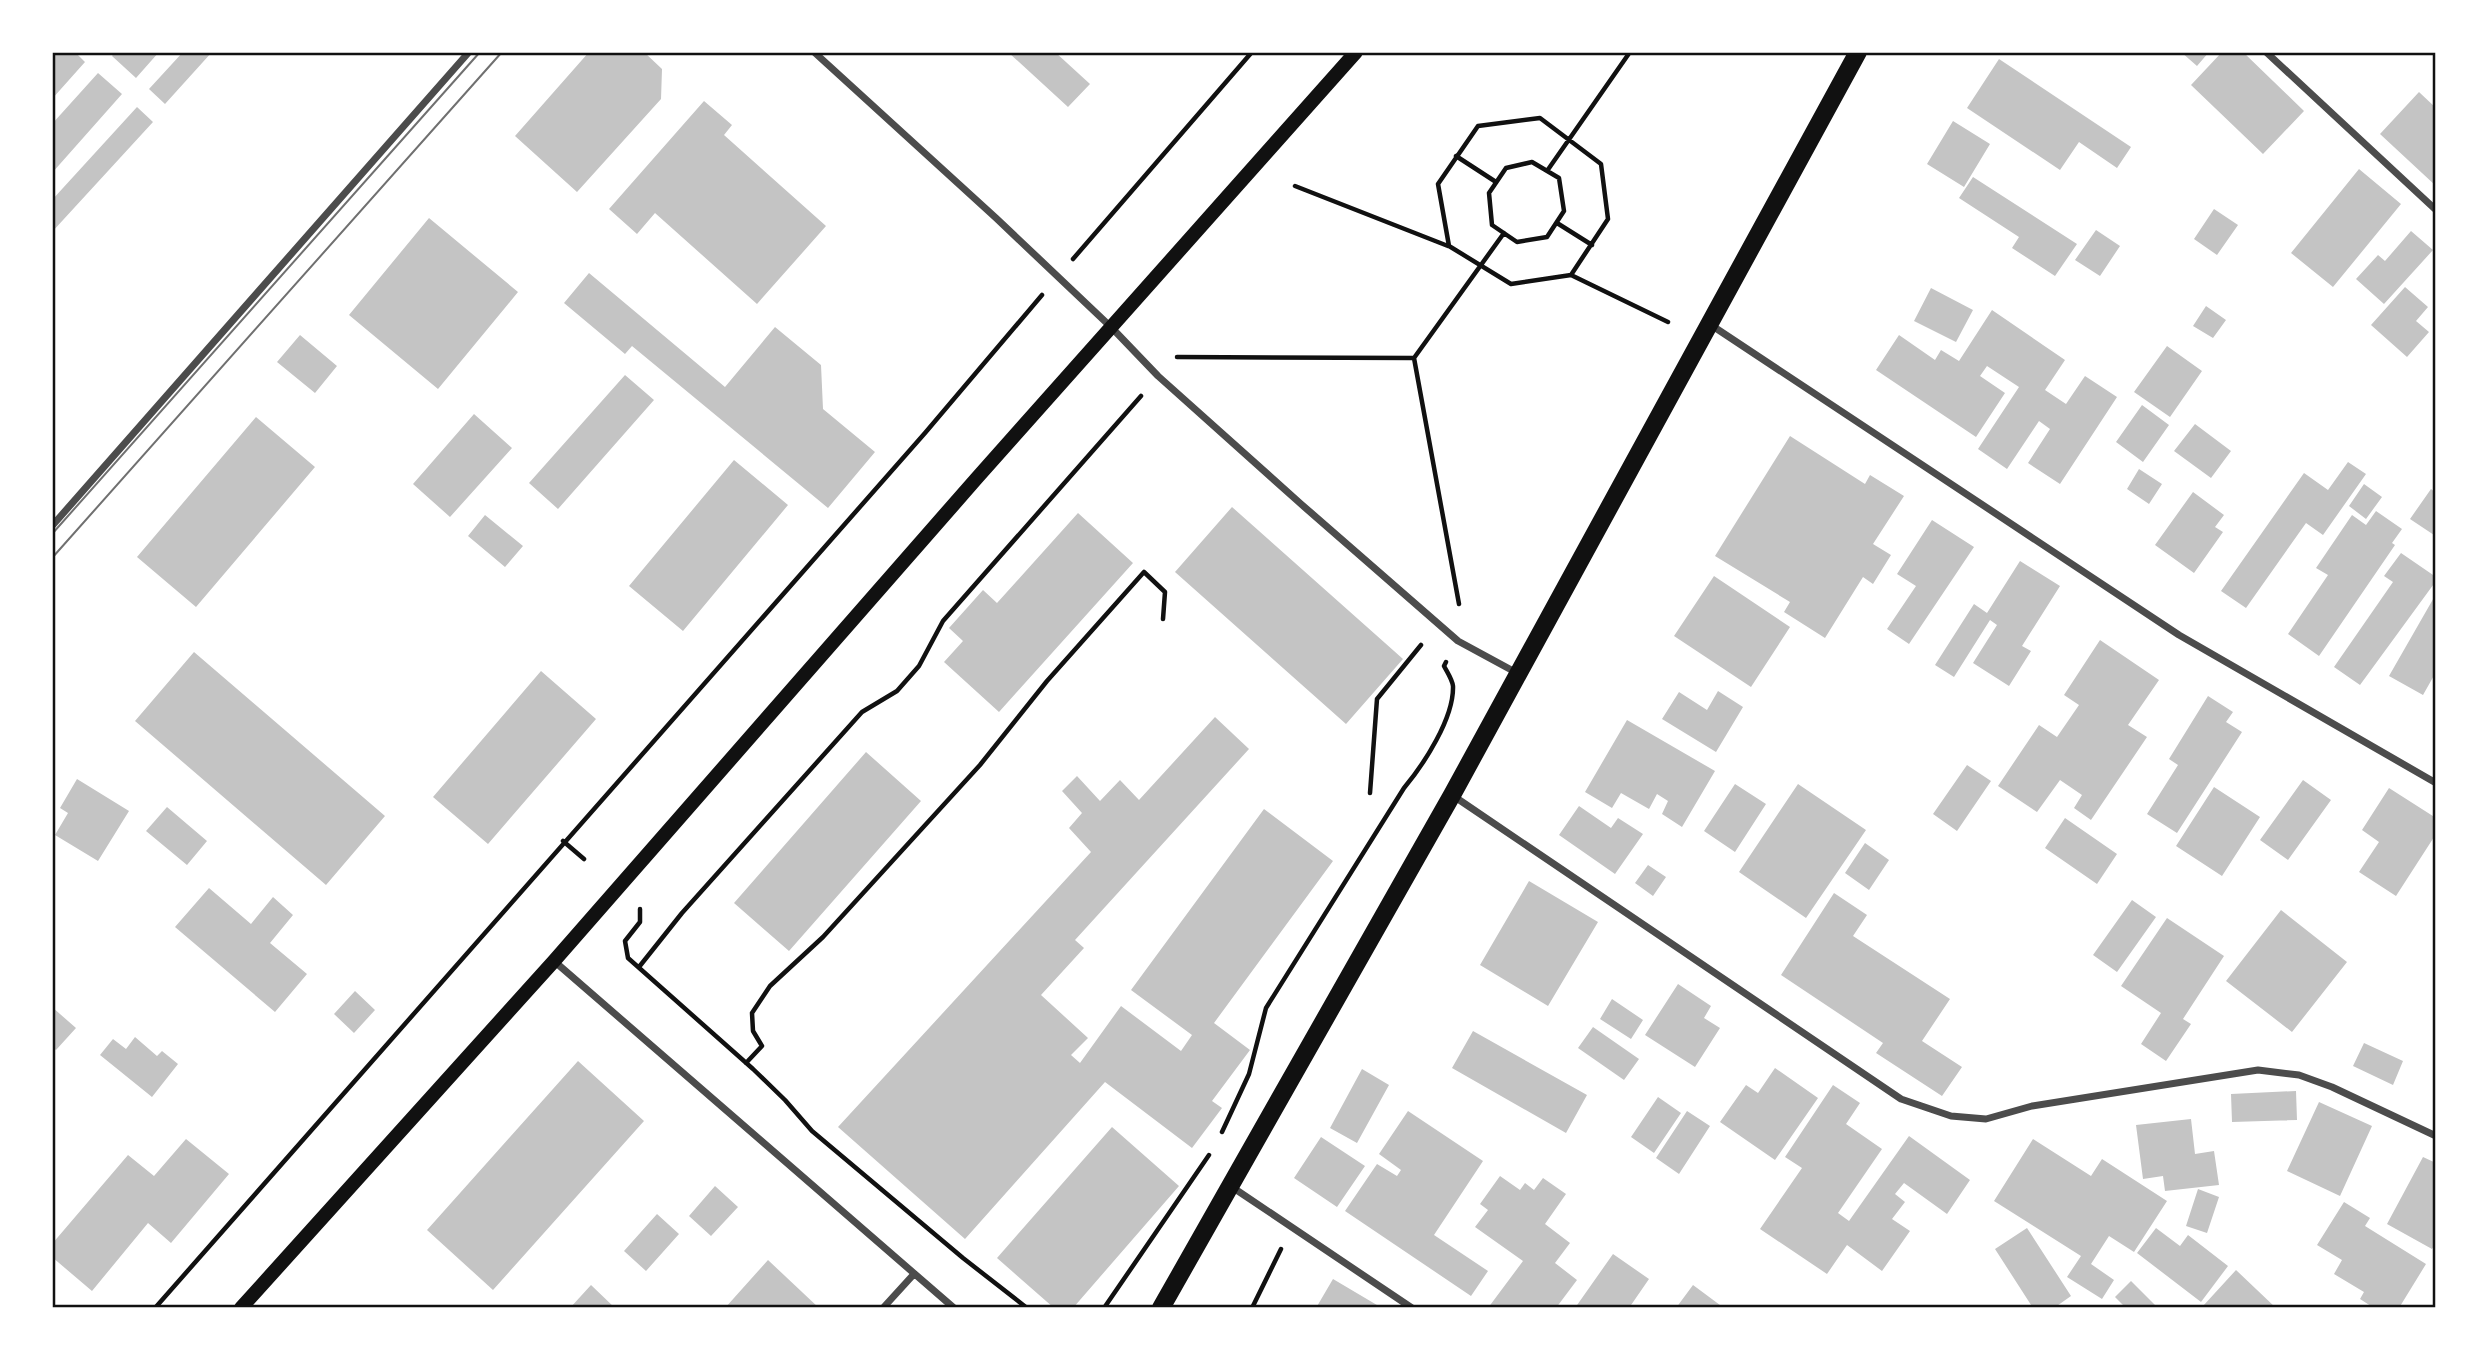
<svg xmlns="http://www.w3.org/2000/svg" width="2488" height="1360" font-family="Lato,sans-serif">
<rect width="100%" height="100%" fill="#fff"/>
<path fill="#c4c4c4" d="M 52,52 L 75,52 L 85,62 L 52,99 Z
M 115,52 L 159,52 L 136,78 L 112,56 Z
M 183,52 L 212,52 L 165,104 L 149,89 Z
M 589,52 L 644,52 L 662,69 L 661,99 L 577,192 L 515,136 Z
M 1008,52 L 1055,52 L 1090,84 L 1068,107 Z
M 2181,52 L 2209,52 L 2197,66 Z
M 2222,52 L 2243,52 L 2304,111 L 2263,154 L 2191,85 Z
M 1999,59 L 2131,147 L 2117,168 L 2079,142 L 2060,170 L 1967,108 Z
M 98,73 L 122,94 L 52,173 L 52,124 Z
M 2419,92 L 2436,108 L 2436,186 L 2380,134 Z
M 704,101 L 732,125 L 724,135 L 826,226 L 757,304 L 655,213 L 637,234 L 609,209 Z
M 137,107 L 153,122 L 52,232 L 52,200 Z
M 1953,121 L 1990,144 L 1964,187 L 1927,164 Z
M 2359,169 L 2401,204 L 2333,287 L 2291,253 Z
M 1973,177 L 2077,244 L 2055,276 L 2012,248 L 2019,237 L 1959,198 Z
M 2214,209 L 2238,225 L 2217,255 L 2194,239 Z
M 429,218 L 518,292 L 438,389 L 349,315 Z
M 2096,230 L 2120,246 L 2100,276 L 2075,260 Z
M 2411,231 L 2433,250 L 2384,304 L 2356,279 L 2378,255 L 2385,261 Z
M 589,273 L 725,387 L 775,327 L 821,365 L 823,409 L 875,452 L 828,508 L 632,346 L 625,354 L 564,303 Z
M 2405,287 L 2428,307 L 2416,321 L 2429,332 L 2407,357 L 2371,325 Z
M 1931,288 L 1973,310 L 1956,342 L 1914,321 Z
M 2206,306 L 2226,320 L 2213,338 L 2193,326 Z
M 1992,310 L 2065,360 L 2045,390 L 2066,404 L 2085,376 L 2117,397 L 2060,484 L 2028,463 L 2050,429 L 2039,421 L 2007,469 L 1978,449 L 2019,387 L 1987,366 L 1980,376 L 2005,393 L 1976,437 L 1876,370 L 1899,335 L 1935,360 L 1941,350 L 1959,361 Z
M 300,335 L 337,366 L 315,393 L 277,362 Z
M 2167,346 L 2202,371 L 2170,417 L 2134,392 Z
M 625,375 L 654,400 L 558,509 L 529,483 Z
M 2142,405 L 2169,425 L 2143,462 L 2116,442 Z
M 474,414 L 512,448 L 450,517 L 413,484 Z
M 256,417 L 315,467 L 196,607 L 137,557 Z
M 2195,424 L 2231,451 L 2211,478 L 2174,451 Z
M 1790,436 L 1865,484 L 1870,475 L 1904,496 L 1873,544 L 1891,555 L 1873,584 L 1863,577 L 1825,638 L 1784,612 L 1790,602 L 1715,556 Z
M 734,460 L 788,505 L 683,631 L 629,586 Z
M 2348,462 L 2366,474 L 2323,535 L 2306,523 L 2246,608 L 2221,591 L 2304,473 L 2328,490 Z
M 2139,469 L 2162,484 L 2149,504 L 2127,489 Z
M 2364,484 L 2382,497 L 2366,519 L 2349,506 Z
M 2431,489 L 2436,493 L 2434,535 L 2410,519 Z
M 2193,492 L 2224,515 L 2215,527 L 2223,532 L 2194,573 L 2155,545 Z
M 1232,507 L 1403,659 L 1346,724 L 1175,572 Z
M 2376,511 L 2402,529 L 2392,543 L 2395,545 L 2319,656 L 2288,634 L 2328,575 L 2316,568 L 2352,515 L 2366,525 Z
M 1078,513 L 1133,563 L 999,712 L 944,662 L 963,641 L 949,628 L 983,590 L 997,603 Z
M 485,515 L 523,546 L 505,567 L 468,536 Z
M 1932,520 L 1974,547 L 1909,644 L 1887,629 L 1916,586 L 1897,574 Z
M 2401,553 L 2436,577 L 2436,581 L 2360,685 L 2334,667 L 2393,582 L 2384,576 Z
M 2020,561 L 2060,586 L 2022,646 L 2031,651 L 2009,686 L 1973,663 L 1997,625 L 1990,620 L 1954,677 L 1935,665 L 1974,604 L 1987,613 Z
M 1714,576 L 1790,627 L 1751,687 L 1674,636 Z
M 2436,594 L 2436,672 L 2423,695 L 2389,676 Z
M 2100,640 L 2159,680 L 2128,725 L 2147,737 L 2091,820 L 2074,808 L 2082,795 L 2060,780 L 2037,812 L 1998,786 L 2039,725 L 2057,737 L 2079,705 L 2064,695 Z
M 194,652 L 385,816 L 326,885 L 135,721 Z
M 541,671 L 596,719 L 488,844 L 433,797 Z
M 1718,691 L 1743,707 L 1716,752 L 1662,719 L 1679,692 L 1707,710 Z
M 2208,696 L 2233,712 L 2226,722 L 2242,732 L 2177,833 L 2147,814 L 2178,765 L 2169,759 Z
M 1215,717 L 1249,749 L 1075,940 L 1084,948 L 1041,995 L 1088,1038 L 1071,1055 L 1080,1063 L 1121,1006 L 1181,1051 L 1192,1035 L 1131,990 L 1264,809 L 1333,861 L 1214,1023 L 1250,1050 L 1212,1101 L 1222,1108 L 1192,1148 L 1105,1082 L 965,1239 L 838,1127 L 1091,852 L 1069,828 L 1082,813 L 1062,791 L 1077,776 L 1100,801 L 1120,780 L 1139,800 Z
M 1627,720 L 1715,771 L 1682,827 L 1662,814 L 1668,801 L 1657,794 L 1649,809 L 1621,793 L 1612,808 L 1585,792 Z
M 866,752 L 921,801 L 789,951 L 734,903 Z
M 1967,765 L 1991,781 L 1957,831 L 1933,814 Z
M 77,779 L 129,811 L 98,861 L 55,835 L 68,813 L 60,808 Z
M 2303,780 L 2331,800 L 2288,860 L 2260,840 Z
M 1735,784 L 1766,804 L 1735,852 L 1704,831 Z
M 1798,784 L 1866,830 L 1806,918 L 1739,872 Z
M 2214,787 L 2260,817 L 2222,876 L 2176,846 Z
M 2389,788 L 2436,818 L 2436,834 L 2396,896 L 2359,872 L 2379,842 L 2362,830 Z
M 1579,806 L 1611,828 L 1618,818 L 1643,834 L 1615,874 L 1559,835 Z
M 167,807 L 207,841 L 187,865 L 146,831 Z
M 2065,818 L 2117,854 L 2097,884 L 2045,848 Z
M 1865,843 L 1889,860 L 1869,890 L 1845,873 Z
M 1648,865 L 1666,877 L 1653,896 L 1635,883 Z
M 1529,881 L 1598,922 L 1548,1006 L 1480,965 Z
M 209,888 L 251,924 L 273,897 L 293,915 L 270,943 L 307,974 L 275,1012 L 175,927 Z
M 1834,893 L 1867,915 L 1853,936 L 1950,999 L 1922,1041 L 1962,1067 L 1942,1096 L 1876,1053 L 1883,1043 L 1781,975 Z
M 2132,900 L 2156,917 L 2117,972 L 2093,955 Z
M 2281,910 L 2347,962 L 2292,1032 L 2226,981 Z
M 2167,918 L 2224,956 L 2183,1019 L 2191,1024 L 2166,1061 L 2141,1044 L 2161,1013 L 2121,986 Z
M 1678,984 L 1711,1006 L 1704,1018 L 1720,1028 L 1695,1067 L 1645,1035 Z
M 355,991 L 375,1010 L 354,1033 L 334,1014 Z
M 1612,999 L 1643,1020 L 1631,1039 L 1600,1019 Z
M 52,1007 L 76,1028 L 56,1050 L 52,1047 Z
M 1593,1027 L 1639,1059 L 1624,1080 L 1578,1048 Z
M 1473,1031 L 1587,1095 L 1566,1133 L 1452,1068 Z
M 135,1037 L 157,1056 L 162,1051 L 178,1064 L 152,1097 L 100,1055 L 113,1039 L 126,1049 Z
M 2364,1043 L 2403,1061 L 2393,1085 L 2353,1066 Z
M 578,1061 L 644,1121 L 493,1290 L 427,1230 Z
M 1775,1068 L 1818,1098 L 1775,1160 L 1720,1122 L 1746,1085 L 1758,1093 Z
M 1362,1069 L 1389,1085 L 1357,1143 L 1330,1128 Z
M 1833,1085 L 1860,1103 L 1846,1124 L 1882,1149 L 1838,1213 L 1849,1221 L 1909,1136 L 1970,1180 L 1947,1214 L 1904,1183 L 1895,1194 L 1905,1202 L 1892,1219 L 1910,1231 L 1882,1271 L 1847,1245 L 1827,1274 L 1760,1229 L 1802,1168 L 1785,1157 Z
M 2296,1091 L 2297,1120 L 2232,1122 L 2231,1094 Z
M 1658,1097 L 1681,1113 L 1654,1153 L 1631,1137 Z
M 2319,1102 L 2372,1126 L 2340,1196 L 2287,1171 Z
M 1408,1111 L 1483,1161 L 1434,1235 L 1488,1271 L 1471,1296 L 1345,1211 L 1377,1164 L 1397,1176 L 1401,1170 L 1379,1154 Z
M 1687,1111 L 1710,1126 L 1679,1174 L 1656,1158 Z
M 2191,1119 L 2195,1154 L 2214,1151 L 2219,1185 L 2165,1191 L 2163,1176 L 2143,1179 L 2136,1125 Z
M 1112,1127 L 1179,1186 L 1073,1308 L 1054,1308 L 997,1258 Z
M 1321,1137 L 1365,1166 L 1337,1207 L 1294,1178 Z
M 186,1139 L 229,1174 L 171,1243 L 148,1223 L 92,1291 L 52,1257 L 52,1244 L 128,1155 L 154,1176 Z
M 2033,1139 L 2091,1176 L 2102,1159 L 2167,1201 L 2134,1252 L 2109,1236 L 2091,1264 L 2114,1280 L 2102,1299 L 2067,1277 L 2081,1256 L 1994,1201 Z
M 2423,1157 L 2436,1163 L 2436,1243 L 2432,1249 L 2387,1224 Z
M 1500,1176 L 1520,1190 L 1525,1183 L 1534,1190 L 1543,1178 L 1566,1194 L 1545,1224 L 1570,1243 L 1555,1263 L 1577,1280 L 1556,1308 L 1488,1308 L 1523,1261 L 1475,1227 L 1488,1210 L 1480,1204 Z
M 715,1186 L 738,1207 L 711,1236 L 689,1216 Z
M 2198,1189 L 2219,1197 L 2207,1233 L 2186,1226 Z
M 2344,1202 L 2370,1218 L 2365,1226 L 2426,1264 L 2399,1308 L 2374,1308 L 2360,1299 L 2364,1292 L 2334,1274 L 2342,1260 L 2317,1245 Z
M 657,1214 L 679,1234 L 646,1271 L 624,1251 Z
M 2027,1228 L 2071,1296 L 2054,1308 L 2033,1308 L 1995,1249 Z
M 2156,1228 L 2180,1246 L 2188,1235 L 2228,1266 L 2201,1302 L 2137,1253 Z
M 1613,1254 L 1649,1279 L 1629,1308 L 1575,1308 Z
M 768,1260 L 819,1308 L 725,1308 Z
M 2236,1270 L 2276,1308 L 2203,1306 Z
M 1333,1279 L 1382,1308 L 1316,1308 Z
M 2131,1281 L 2158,1308 L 2126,1308 L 2115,1297 Z
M 591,1285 L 615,1308 L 570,1308 Z
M 1693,1285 L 1724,1308 L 1676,1308 Z"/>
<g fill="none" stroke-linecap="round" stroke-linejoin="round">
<path stroke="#111" stroke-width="4.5" d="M 1540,118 L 1601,164 L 1608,219 L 1571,275 L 1511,284 L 1449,246 L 1438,184 L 1478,126 Z
M 1456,156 L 1496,182
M 1532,162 L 1559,178 L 1564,211 L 1547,237 L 1517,242 L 1492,225 L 1489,193 L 1506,168 Z
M 1547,171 L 1630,52
M 1295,186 L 1448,246
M 1557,223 L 1592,245
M 1073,259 L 1252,52
M 1571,275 L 1668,322
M 1177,357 L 1414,358
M 1459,604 L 1414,358 L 1504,233
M 1370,793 L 1377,699 L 1421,645
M 563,841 L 584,859
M 640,909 L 640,922 L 625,941 L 628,958 L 753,1069 L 785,1100 L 812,1131 L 963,1258 L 1027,1308
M 639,967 L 682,913 L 862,712 L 897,691 L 919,666 L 943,621 L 1141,396
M 746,1063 L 762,1046 L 753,1031 L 752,1013 L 770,986 L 823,937 L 980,765 L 1047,681 L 1144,572 L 1165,592 L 1163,619
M 1222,1132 L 1249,1074 L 1266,1008 L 1404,788 C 1424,764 1454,718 1453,686 C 1452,679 1447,672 1444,666 L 1446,662
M 155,1308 L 925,433 L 1042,295
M 1104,1308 L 1209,1155
M 1252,1308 L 1281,1249"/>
<path stroke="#4c4c4c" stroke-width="7" d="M 814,52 L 996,218 L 1112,328 L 1158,376 L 1301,504 L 1458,641 L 1517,673
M 2266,52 L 2436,210
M 1711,325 L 2179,635 L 2436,783
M 52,526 L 469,52
M 1452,795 L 1901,1099 L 1951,1116 L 1986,1119 L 2032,1106 L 2258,1070 L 2299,1075 L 2332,1087 L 2436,1136
M 554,961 L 954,1308
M 1229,1185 L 1412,1308
M 883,1308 L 914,1274"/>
<path stroke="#111" stroke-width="14" d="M 241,1308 L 554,961 L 976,479 L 1356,52"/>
<path stroke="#111" stroke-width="18" d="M 1161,1308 L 1452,795 L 1858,52"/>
<path stroke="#707070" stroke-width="2" d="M 52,534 L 480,52
M 52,558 L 502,52"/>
</g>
<rect width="2488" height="1360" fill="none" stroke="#ffffff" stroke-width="108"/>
<rect x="54" y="54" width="2380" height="1252" fill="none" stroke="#111" stroke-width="2.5"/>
</svg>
